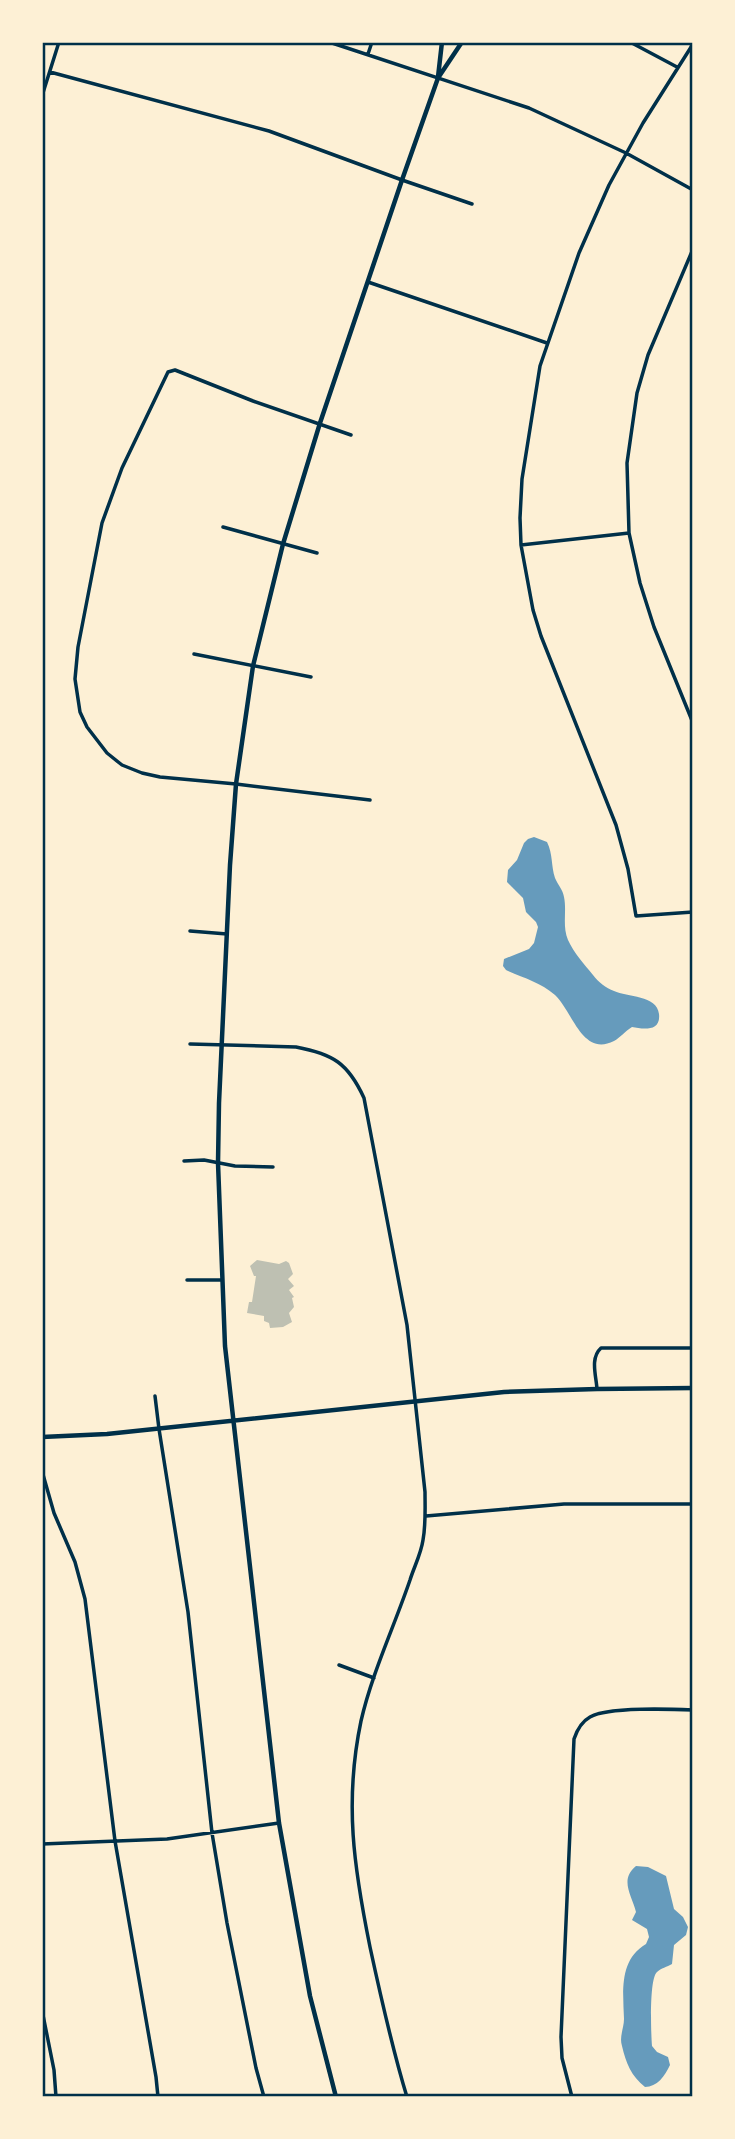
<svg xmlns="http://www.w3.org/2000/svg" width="735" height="2139" font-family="Raleway,sans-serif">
<rect width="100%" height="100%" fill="#fdf0d5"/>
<path fill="#669bbc" d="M 534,837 L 547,842 C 553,854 551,866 555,878 C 558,885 563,890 564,897 C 567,911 562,926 568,940 C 574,953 584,964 593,975 C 598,982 606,988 614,991 C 627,997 657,995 659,1014 C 661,1032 643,1029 632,1027 C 625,1031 620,1038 614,1041 C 582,1057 573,1012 555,995 C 540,982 524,978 506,970 L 503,966 L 504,959 L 529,949 L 534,943 L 538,927 L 536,922 L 526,912 L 523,898 L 507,882 L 508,870 L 517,860 L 524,843 L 528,839 Z
M 636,1866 L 648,1867 L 666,1876 L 674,1909 L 683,1917 L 688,1927 L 686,1935 L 674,1945 L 672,1964 C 667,1967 661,1968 657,1972 C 649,1979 651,2034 652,2046 L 657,2052 L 668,2057 L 670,2065 C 665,2076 657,2087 645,2087 C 631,2076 626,2063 622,2046 C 619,2037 624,2028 624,2019 C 623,1991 619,1960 646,1944 L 649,1937 L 647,1929 L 632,1920 L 636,1912 C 632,1895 619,1880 636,1866 Z"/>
<path fill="#bec0b2" d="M 257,1260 L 279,1264 L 286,1261 L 289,1263 L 293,1274 L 288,1279 L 294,1286 L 289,1290 L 294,1297 L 292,1298 L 294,1307 L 289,1313 L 292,1322 L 283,1327 L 270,1328 L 269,1323 L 264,1321 L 264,1316 L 247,1313 L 249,1302 L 252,1302 L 256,1276 L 254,1276 L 250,1266 Z"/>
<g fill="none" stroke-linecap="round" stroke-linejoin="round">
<path stroke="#003049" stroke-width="3.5" d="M 329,42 L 529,108 L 626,153 L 693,190
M 630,42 L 677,67
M 693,44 L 643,123 L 609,185 L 579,253 L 540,366 L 522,479 L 520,518 L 521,545 L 533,610 L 541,636 L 616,825 L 628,869 L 636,916 L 693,912
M 368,54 L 372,42
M 50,72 L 269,131 L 402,180 L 472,204
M 42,96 L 59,42
M 693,249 L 648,355 L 637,393 L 627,463 L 629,533 L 640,583 L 654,627 L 693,723
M 368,282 L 547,343
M 351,435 L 253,401 L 175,370 L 168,372 L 122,468 L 102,523 L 78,647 L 75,679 L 80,712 L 87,727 L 107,753 L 122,765 L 142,773 L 160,777 L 236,784 L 370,800
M 223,527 L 317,553
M 521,545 L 629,533
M 194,654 L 311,677
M 190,931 L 227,934
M 190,1044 L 296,1047 C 333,1054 348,1063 364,1098 L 407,1325 L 425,1492 C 425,1508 426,1524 423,1540 C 421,1554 414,1567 410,1580 C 394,1627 372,1673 361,1721 C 344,1802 354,1868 370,1947 C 381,1998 392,2048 407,2097
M 184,1161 L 204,1160 L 235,1166 L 273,1167
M 187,1280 L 221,1280
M 597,1389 C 596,1375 590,1358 601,1348 L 693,1348
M 155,1396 L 159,1429 L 188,1612 L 212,1833 L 227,1923 L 256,2068 L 264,2097
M 42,1471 L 54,1513 L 75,1562 L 85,1599 L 115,1841 L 156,2077 L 158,2097
M 426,1516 L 564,1504 L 693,1504
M 339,1665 L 374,1678
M 42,1844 L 167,1839 L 279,1823
M 42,2010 L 54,2070 L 56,2097
M 572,2097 L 562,2058 L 561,2037 L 574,1739 C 577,1730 581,1722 590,1717 C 608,1707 671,1709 693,1710"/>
<path stroke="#003049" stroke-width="4.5" d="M 438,77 L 442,42
M 42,1437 L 107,1434 L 504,1392 L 597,1389 L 693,1388
M 336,2097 L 310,1996 L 279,1823 L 225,1346 L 218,1163 L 219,1103 L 230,865 L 236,784 L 253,666 L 283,544 L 320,423 L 402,180 L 438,78 L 462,42"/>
</g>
<rect width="735" height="2139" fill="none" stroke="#fdf0d5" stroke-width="88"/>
<rect x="44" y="44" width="647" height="2051" fill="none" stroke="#003049" stroke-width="2.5"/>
</svg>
